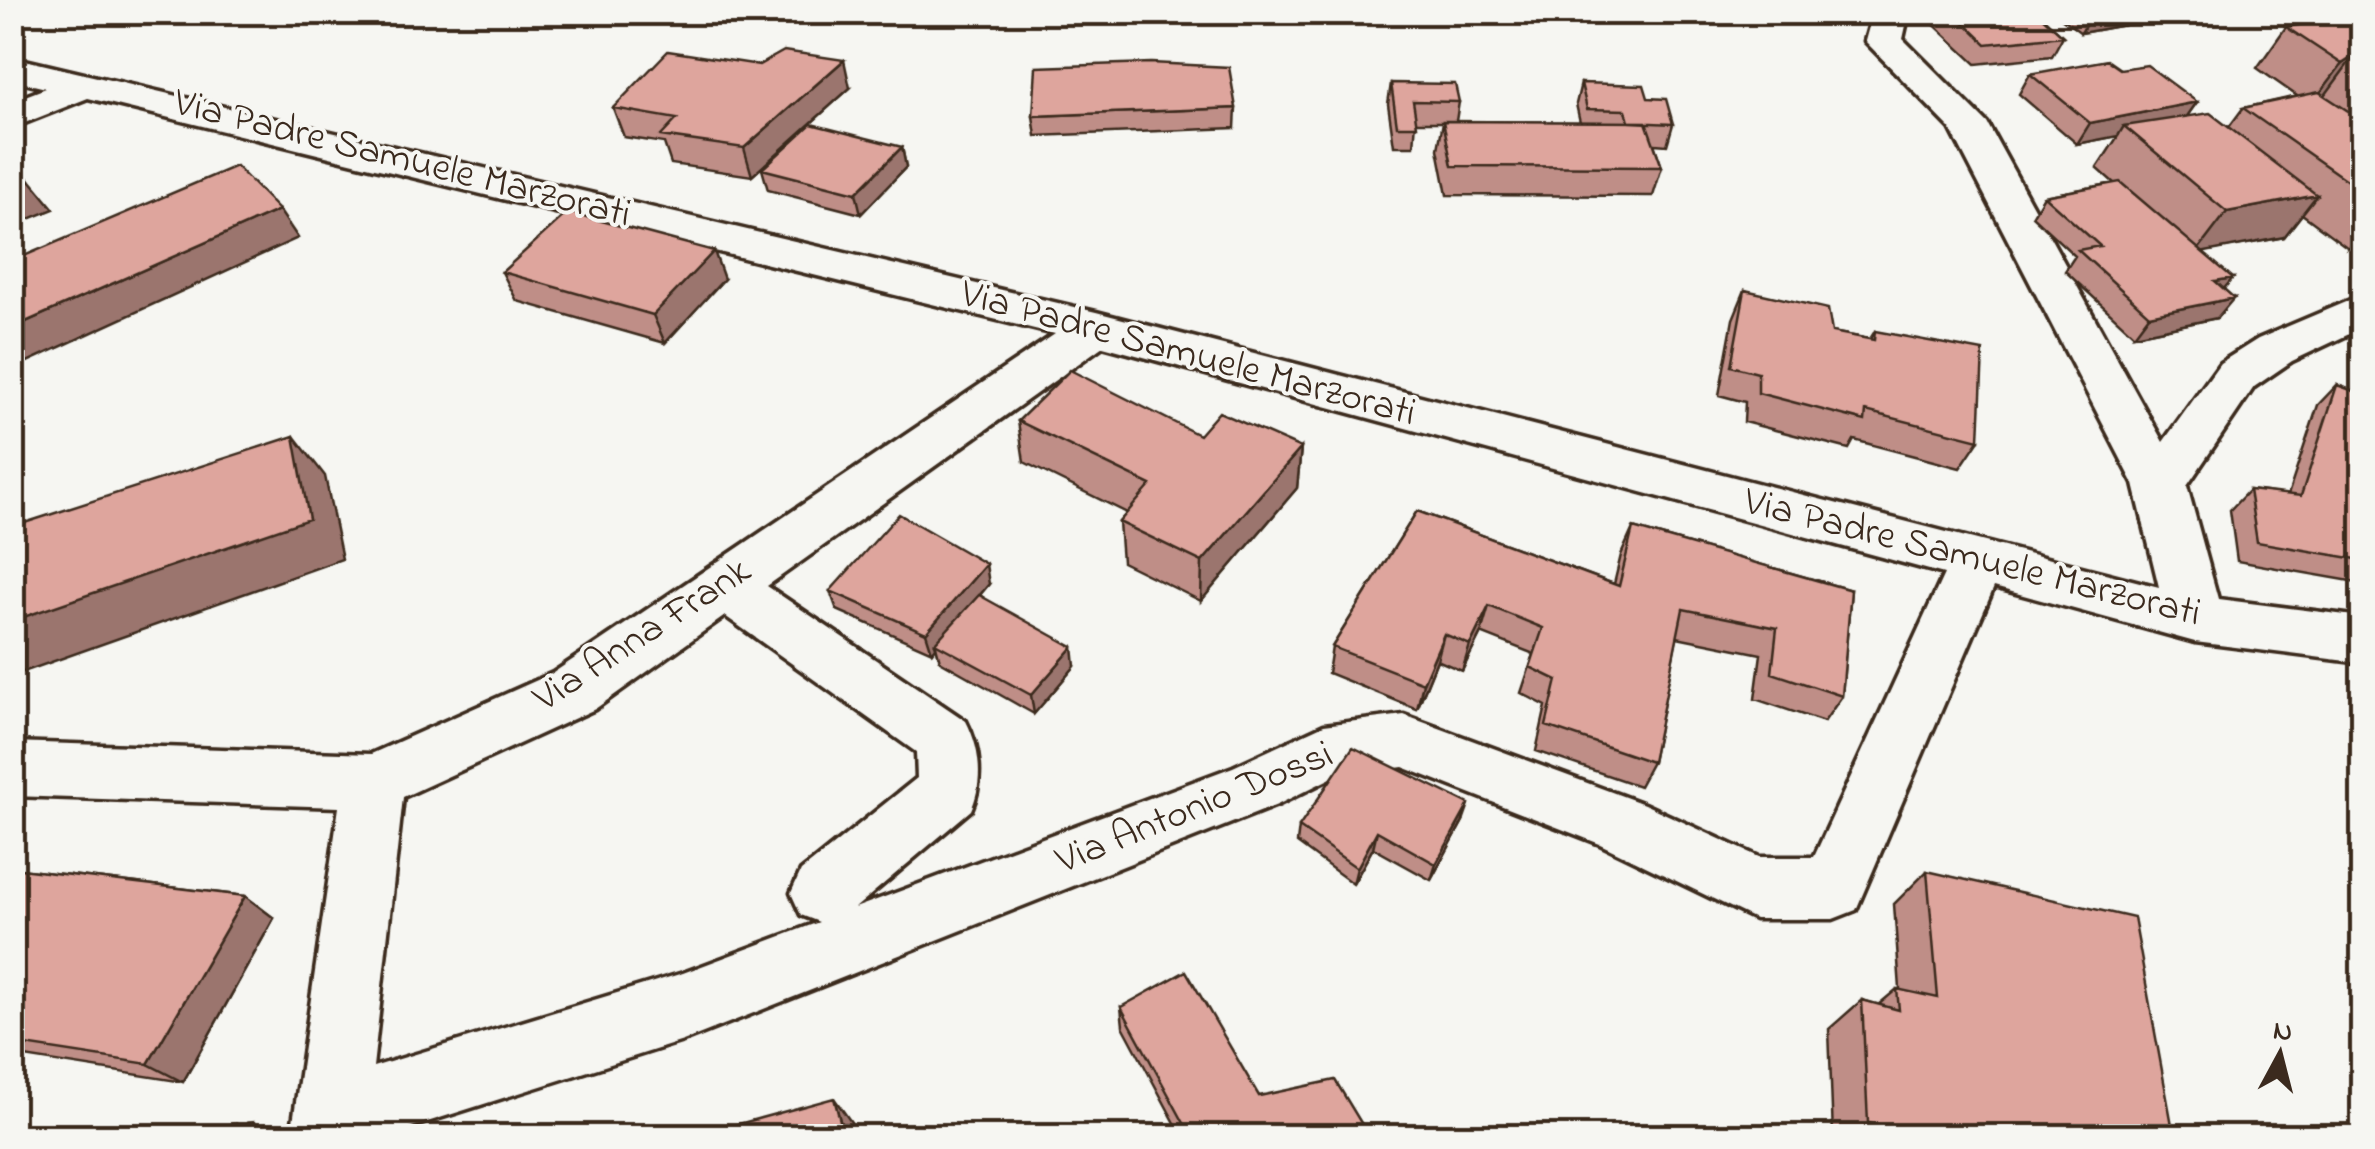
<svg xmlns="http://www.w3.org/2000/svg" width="2375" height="1149" font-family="'Indie Flower',sans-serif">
<rect width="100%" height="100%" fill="#f6f6f2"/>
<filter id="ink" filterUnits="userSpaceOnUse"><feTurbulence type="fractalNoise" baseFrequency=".01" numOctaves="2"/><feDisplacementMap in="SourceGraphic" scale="20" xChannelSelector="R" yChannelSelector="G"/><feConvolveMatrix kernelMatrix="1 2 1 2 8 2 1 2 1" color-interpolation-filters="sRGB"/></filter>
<g filter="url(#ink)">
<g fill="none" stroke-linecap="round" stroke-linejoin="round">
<g stroke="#3b2a1e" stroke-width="7">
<path id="minor" d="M 1873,12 L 1909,12 L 1903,39 L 1987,123 L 2163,442 L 2220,363 L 2258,339 L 2362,295 L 2362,328 L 2292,361 L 2254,387 L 2187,486 L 2218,599 L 2362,617 L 2362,663 L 2195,642 L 1994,587 L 1856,910 L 1833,919 L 1755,919 L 1600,844 L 1403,767 L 1333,777 L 1277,805 L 683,1041 L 383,1136 L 291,1136 L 339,807 L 12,796 L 12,742 L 371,754 L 553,673 L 1055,334 L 88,98 L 12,128 L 12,101 L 46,88 L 12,80 L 12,57 L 1096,312 L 2159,587 L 2134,484 L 1950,128 L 1865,41 ZM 1103,346 L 1944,574 L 1814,857 L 1759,857 L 1644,804 L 1404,715 L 1324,725 L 1233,767 L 855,908 L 971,810 C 984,781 980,748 966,721 L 767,586 ZM 725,616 L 916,752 L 917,778 L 801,871 L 791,893 L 801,915 L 819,922 L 683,973 L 373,1067 L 403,797 L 595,709 Z"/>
</g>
<path stroke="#3b2a1e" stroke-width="8" stroke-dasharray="9 9" stroke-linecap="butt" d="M 139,1136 L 263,1124"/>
<use href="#minor" fill="#f6f6f2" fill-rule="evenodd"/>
</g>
<path fill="#bf8e87" stroke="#3b2a1e" stroke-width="2.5" d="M 1929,12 L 2037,12 L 2063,36 L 2052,56 L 1976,64 L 1927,18 Z
M 2053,12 L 2147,12 L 2141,22 L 2081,33 Z
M 2362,17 L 2362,244 L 2348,248 L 2302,214 L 2284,237 L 2202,252 L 2224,289 L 2217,318 L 2134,335 L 2065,271 L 2075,256 L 2032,216 L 2044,196 L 2114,183 L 2097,168 L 2118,136 L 2077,144 L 2019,94 L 2030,74 L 2120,69 L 2197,102 L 2187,116 L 2229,127 L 2243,108 L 2297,96 L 2257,68 L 2286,27 Z
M 1391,83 L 1459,102 L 1456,121 L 1580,122 L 1576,104 L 1581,83 L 1648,98 L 1673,124 L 1667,145 L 1654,144 L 1662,167 L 1653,196 L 1447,195 L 1438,149 L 1443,122 L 1416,122 L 1414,146 L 1394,146 L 1388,104 Z
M 850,88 L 752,176 L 671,164 L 664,143 L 624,137 L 613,108 Z
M 1236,108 L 1235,128 L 1036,136 L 1033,116 Z
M 902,147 L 906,167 L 861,214 L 768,190 L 762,169 Z
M 502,272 L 724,279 L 665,343 L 517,301 Z
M 1745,290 L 1832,332 L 1870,339 L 1875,331 L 1979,440 L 1960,468 L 1854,440 L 1849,449 L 1744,422 L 1745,402 L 1719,395 L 1733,319 Z
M 2337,385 L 2362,394 L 2362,583 L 2237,561 L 2230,510 L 2249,490 L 2288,495 L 2318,405 Z
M 1018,421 L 1199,435 L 1301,448 L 1297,488 L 1201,601 L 1122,562 L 1119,522 L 1127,513 L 1024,462 Z
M 1417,511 L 1614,584 L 1621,555 L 1633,528 L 1851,590 L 1842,696 L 1824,722 L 1755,699 L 1761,654 L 1677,637 L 1652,762 L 1639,786 L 1536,751 L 1546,706 L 1521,693 L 1534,654 L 1481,633 L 1462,671 L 1437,660 L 1417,709 L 1328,673 L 1332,647 Z
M 989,584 L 980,595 L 1075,666 L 1034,714 L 940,661 L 936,646 L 932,652 L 837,610 L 830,591 Z
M 1463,821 L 1431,880 L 1373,848 L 1353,884 L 1297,843 L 1299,827 Z
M 2362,850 L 2362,867 L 2358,853 Z
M 12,868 L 245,896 L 274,918 L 183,1082 L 12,1055 Z
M 1927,871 L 2174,1136 L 1833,1136 L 1829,1029 L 1862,1000 L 1878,1005 L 1897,989 L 1900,989 L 1894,904 Z
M 1121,1007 L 1259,1096 L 1369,1136 L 1182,1136 L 1123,1026 Z"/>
<path fill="#9b746e" stroke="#3b2a1e" stroke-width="2.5" d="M 2147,12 L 2141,22 L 2081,33 L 2092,13 Z
M 2354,56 L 2323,98 L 2310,106 L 2342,64 Z
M 844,60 L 850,88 L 752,176 L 744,148 Z
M 2197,102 L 2183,122 L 2124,126 L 2118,136 L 2077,144 L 2090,123 Z
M 902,147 L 906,167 L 861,214 L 856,193 Z
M 12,158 L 54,209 L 12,226 Z
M 2317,195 L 2284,237 L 2195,254 L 2227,212 Z
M 279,210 L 298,238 L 12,369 L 12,328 Z
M 2362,231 L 2362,244 L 2348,248 Z
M 714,251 L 724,279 L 665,343 L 653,315 Z
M 2233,278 L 2216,298 L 2215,281 Z
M 2234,298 L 2217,318 L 2134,335 L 2149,315 Z
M 294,436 L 325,476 L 342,559 L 12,676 L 12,621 Z
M 1301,448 L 1297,488 L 1201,601 L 1202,562 Z
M 986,564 L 989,584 L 938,644 L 935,643 L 936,647 L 932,652 L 926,633 Z
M 1489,606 L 1481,633 L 1462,671 L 1470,645 Z
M 1444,634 L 1437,660 L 1417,709 L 1423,683 Z
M 1073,647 L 1075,666 L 1034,714 L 1031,695 Z
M 1469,804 L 1463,821 L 1431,880 L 1436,864 Z
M 1377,831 L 1373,848 L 1353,884 L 1357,868 Z
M 245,896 L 274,918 L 183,1082 L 148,1064 Z
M 834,1098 L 851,1122 L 855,1136 L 844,1136 Z"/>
<path fill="#dea59d" stroke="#3b2a1e" stroke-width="2.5" d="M 1953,12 L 2037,12 L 2063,36 L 1986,44 Z
M 2359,15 L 2362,17 L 2362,62 L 2354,56 L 2342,64 L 2286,27 Z
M 668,51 L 759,65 L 784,51 L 844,60 L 744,148 L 661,136 L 677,119 L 613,108 Z
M 2107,60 L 2120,69 L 2147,65 L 2197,102 L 2090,123 L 2030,74 Z
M 1151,63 L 1229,67 L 1236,108 L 1033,116 L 1036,67 Z
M 1391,83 L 1455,84 L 1459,102 L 1413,101 L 1417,126 L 1397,126 Z
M 1581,83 L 1644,85 L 1648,98 L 1666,99 L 1673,124 L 1629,122 L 1626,110 L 1587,109 Z
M 2319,92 L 2362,120 L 2362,191 L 2243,108 Z
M 2210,113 L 2317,195 L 2227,212 L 2124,126 Z
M 1443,121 L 1646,122 L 1662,167 L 1452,166 Z
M 811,124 L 902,147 L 856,193 L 762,169 Z
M 12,158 L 30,180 L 12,187 Z
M 236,166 L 279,210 L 12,328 L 12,261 Z
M 2120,182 L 2233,278 L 2215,281 L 2234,298 L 2149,315 L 2078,250 L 2100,246 L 2044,196 Z
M 568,212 L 714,251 L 653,315 L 502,272 Z
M 1745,290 L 1828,309 L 1832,332 L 1874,340 L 1875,331 L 1983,351 L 1979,440 L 1866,411 L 1865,421 L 1758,393 L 1758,373 L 1731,366 Z
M 1070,370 L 1199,435 L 1219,412 L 1301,448 L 1202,562 L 1119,522 L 1151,485 L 1018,421 Z
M 2337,385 L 2362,394 L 2362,560 L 2257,542 L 2249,490 L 2301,496 Z
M 294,436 L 309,519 L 12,621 L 12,527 Z
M 1417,511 L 1619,586 L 1633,528 L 1851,590 L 1842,696 L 1772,673 L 1777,628 L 1683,609 L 1652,762 L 1546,726 L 1557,680 L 1530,667 L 1543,628 L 1489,606 L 1470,645 L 1444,634 L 1423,683 L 1332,647 Z
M 899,514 L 986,564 L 926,633 L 830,591 Z
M 979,595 L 1073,647 L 1031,695 L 935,643 Z
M 1353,747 L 1469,804 L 1436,864 L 1377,831 L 1357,868 L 1299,827 Z
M 12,868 L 245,896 L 148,1064 L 12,1043 Z
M 1927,871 L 2134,918 L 2174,1136 L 1921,1136 L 1868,1123 L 1862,1000 L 1899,1010 L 1897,989 L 1938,998 Z
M 1186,971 L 1259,1096 L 1335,1080 L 1369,1136 L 1191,1136 L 1121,1007 Z
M 834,1098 L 844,1136 L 734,1136 L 735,1125 Z"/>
</g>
<g text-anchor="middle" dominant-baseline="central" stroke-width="8" stroke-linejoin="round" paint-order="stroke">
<g font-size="40" fill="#3b2a1e" stroke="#f6f6f2">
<text transform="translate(402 160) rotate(14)">Via Padre Samuele Marzorati</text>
<text transform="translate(1188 355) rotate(15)">Via Padre Samuele Marzorati</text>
<text transform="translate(1972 559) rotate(14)">Via Padre Samuele Marzorati</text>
<text transform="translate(643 636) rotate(-33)">Via Anna Frank</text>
<text transform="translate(1195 809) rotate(-22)">Via Antonio Dossi</text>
</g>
</g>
<rect width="2375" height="1149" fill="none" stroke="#f6f6f2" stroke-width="50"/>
<rect x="25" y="25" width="2325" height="1099" fill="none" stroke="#3b2a1e" stroke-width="4" filter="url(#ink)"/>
<g transform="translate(2280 1054) rotate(7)" stroke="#f6f6f2" stroke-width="8" paint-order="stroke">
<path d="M0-8L18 38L0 25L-18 38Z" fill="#3b2a1e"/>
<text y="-15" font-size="28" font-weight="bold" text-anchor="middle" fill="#3b2a1e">N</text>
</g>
</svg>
